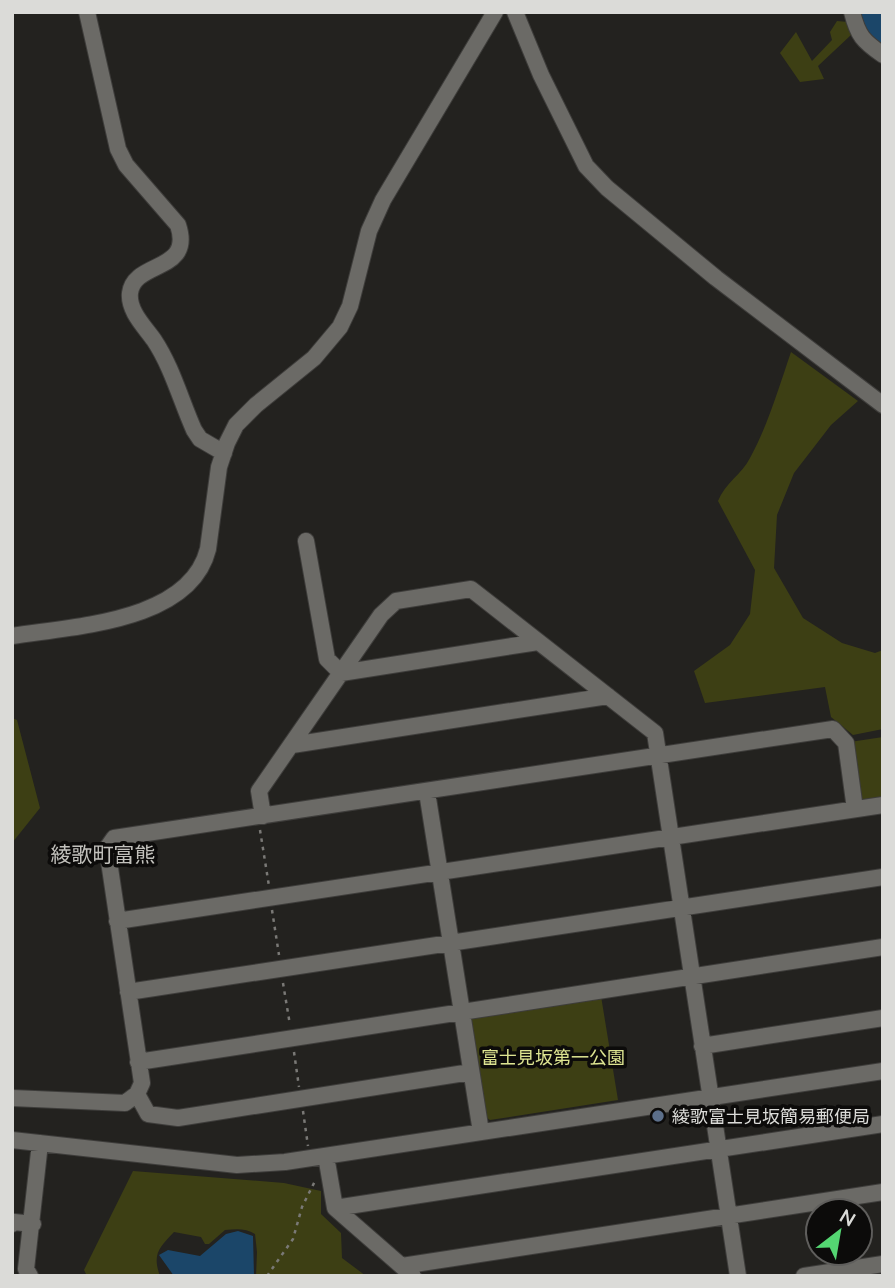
<svg xmlns="http://www.w3.org/2000/svg" width="895" height="1288" font-family="Mulish,'Noto Sans JP',sans-serif">
<rect width="100%" height="100%" fill="#23221f"/>
<path fill="#3d3f14" d="M 837,21 L 848,22 L 851,35 L 818,66 L 824,79 L 800,82 L 780,53 L 796,32 L 812,61 L 832,40 L 830,32 Z
M 791,352 L 858,401 L 831,425 L 794,473 L 777,515 L 774,568 L 803,618 L 842,643 L 875,653 L 883,650 L 883,729 L 853,735 L 831,717 L 825,687 L 705,703 L 694,671 L 730,645 L 750,614 L 755,570 L 718,501 C 725,483 742,474 750,458 C 768,425 779,387 791,352 Z
M 12,718 L 17,720 L 40,808 L 12,843 Z
M 883,737 L 883,799 L 865,802 L 858,798 L 850,742 Z
M 601,996 L 618,1100 L 490,1120 L 484,1116 L 468,1023 L 473,1016 Z
M 133,1171 L 284,1183 L 321,1191 L 321,1214 L 341,1233 L 342,1258 L 366,1276 L 256,1276 L 257,1252 L 255,1234 C 246,1228 236,1229 225,1230 L 209,1244 L 205,1244 L 201,1237 L 174,1232 C 159,1248 152,1254 160,1276 L 87,1276 L 84,1270 Z"/>
<path fill="#1b4669" d="M 238,1231 L 253,1236 L 254,1276 L 174,1276 L 159,1255 L 168,1250 L 200,1256 L 226,1234 Z"/>
<g fill="none" stroke-linecap="round" stroke-linejoin="round">
<path stroke="#1b4669" stroke-width="23" d="M 869,12 L 874,27 L 883,35"/>
<g stroke="#3e3d3b" stroke-width="18">
<path id="minor" d="M 87,12 L 118,149 L 126,165 L 178,225 C 194,273 134,260 130,293 C 128,311 145,327 154,340 C 172,367 181,401 194,430 L 200,439 L 224,453
M 515,12 L 541,75 L 586,166 L 607,188 L 716,278 L 883,405
M 852,12 C 858,36 863,41 883,55
M 306,541 L 327,659 L 341,673 L 538,642
M 12,636 C 74,626 190,622 208,549 L 219,467 L 227,443 L 236,425 L 256,405 L 314,358 L 340,327 L 350,306 L 369,231 L 383,200 L 495,12
M 292,745 L 608,696
M 427,792 L 481,1132
M 263,816 L 259,791 L 381,615 L 396,601 L 471,589 L 655,733 L 738,1276
M 117,921 L 883,805
M 128,992 L 883,877
M 702,1046 L 883,1018
M 138,1062 L 883,947
M 137,1094 L 148,1114 L 178,1118 L 471,1072
M 12,1098 L 125,1103 L 137,1094 L 142,1083 L 107,848 L 114,838 L 833,729 L 846,743 L 855,809
M 12,1140 L 237,1165 L 285,1162 L 883,1071
M 326,1156 L 335,1208 L 413,1276
M 335,1208 L 883,1124
M 12,1224 L 14,1222 L 33,1224
M 402,1266 L 883,1192
M 30,1276 L 26,1269 L 40,1143
M 804,1276 L 883,1264"/>
</g>
<path stroke="#7a7976" stroke-width="2.5" stroke-dasharray="3.5 5" stroke-linecap="butt" d="M 260,830 L 269,886
M 272,910 L 279,955
M 283,983 L 290,1025
M 294,1052 L 299,1087
M 303,1111 L 308,1146
M 267,1276 L 293,1239 L 302,1207 L 315,1181"/>
<use href="#minor" stroke="#6b6a66" stroke-width="16"/>
</g>
<circle fill="#5c6f8a" stroke="#0c0b0a" stroke-width="2.5" cx="658" cy="1116" r="7"/>
<g text-anchor="middle" dominant-baseline="central" stroke-width="7" stroke-linejoin="round" paint-order="stroke">
<g font-size="18" fill="#dde491" stroke="#0c0b0a">
<text x="553" y="1057">富士見坂第一公園</text>
</g>
<g font-size="18" fill="#dbdbd8" stroke="#0c0b0a" text-anchor="start">
<text x="672" y="1116">綾歌富士見坂簡易郵便局</text>
</g>
<g font-size="21" fill="#c2c1bc" stroke="#0c0b0a">
<text x="103" y="854">綾歌町富熊</text>
</g>
</g>
<rect width="895" height="1288" fill="none" stroke="#dbdbd8" stroke-width="28"/>
<g transform="translate(839 1232) rotate(31)"><circle r="33" fill="#0c0b0a" stroke="#5f5e5c" stroke-width="2"/>
<path d="M0-5L12 26L0 18L-12 26Z" fill="#54d672"/>
<text y="-10" font-size="19" font-weight="bold" text-anchor="middle" fill="#dbdbd8">N</text>
</g>
</svg>
